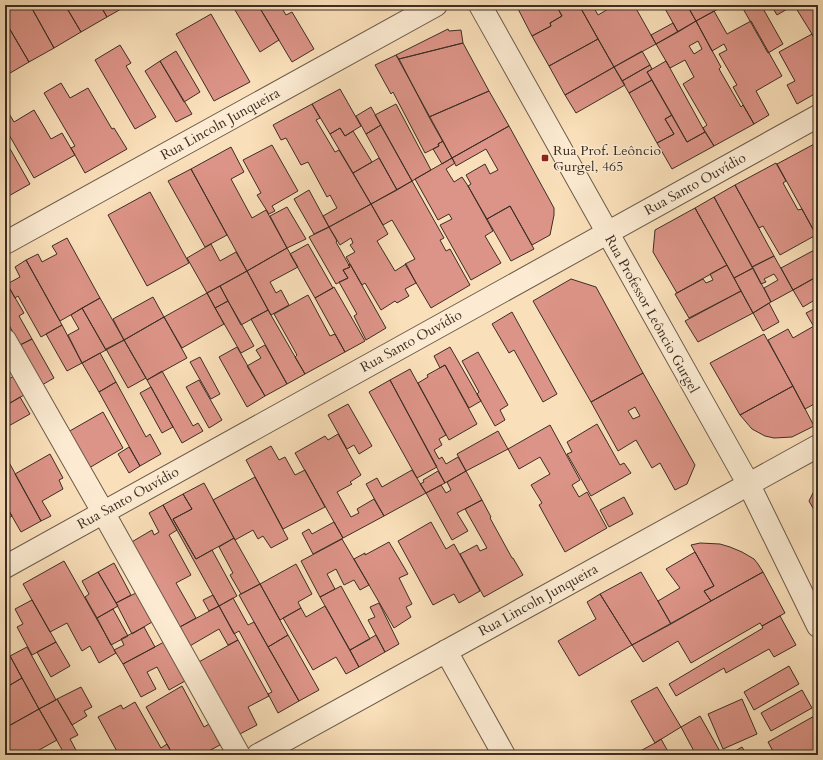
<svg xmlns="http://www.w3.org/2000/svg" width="823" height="760" font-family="Cardo,serif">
<rect width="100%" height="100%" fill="#fae0ba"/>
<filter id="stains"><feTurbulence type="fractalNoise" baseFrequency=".005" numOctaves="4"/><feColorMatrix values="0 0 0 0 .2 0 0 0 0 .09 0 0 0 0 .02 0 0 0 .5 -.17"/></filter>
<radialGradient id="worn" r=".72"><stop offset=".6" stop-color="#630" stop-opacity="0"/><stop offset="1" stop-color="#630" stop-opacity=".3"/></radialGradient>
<path fill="#dd9488" stroke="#3c2e24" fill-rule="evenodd" d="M 5,5 L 30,5 L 54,48 L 29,62 L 5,21 Z
M 30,5 L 65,5 L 81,32 L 54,48 Z
M 65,5 L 100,5 L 107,17 L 81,32 Z
M 100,5 L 128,5 L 107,17 Z
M 232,5 L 258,5 L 279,40 L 260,52 Z
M 258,5 L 280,5 L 286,15 L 292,12 L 314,49 L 292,62 Z
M 516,5 L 556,5 L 562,16 L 550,23 L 551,26 L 532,36 Z
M 556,5 L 579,5 L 598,39 L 549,66 L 532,36 L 551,26 L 550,23 L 562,16 Z
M 579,5 L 595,5 L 593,6 L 598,15 L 615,5 L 634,5 L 656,44 L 614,67 Z
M 663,5 L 687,5 L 696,21 L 678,32 Z
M 687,5 L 719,5 L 720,8 L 696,21 Z
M 741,5 L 761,5 L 783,44 L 768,53 Z
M 771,5 L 794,5 L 777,15 Z
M 794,5 L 818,5 L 818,45 L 812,34 Z
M 714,11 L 727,34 L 751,21 L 782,76 L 756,91 L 769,115 L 754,124 L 733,87 L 737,85 L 719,54 L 727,50 L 724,44 L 712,51 L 696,21 Z
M 211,14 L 250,82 L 214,101 L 176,34 Z
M 5,21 L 29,62 L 5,76 Z
M 696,21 L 721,67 L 719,69 L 741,107 L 743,105 L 754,124 L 714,146 L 703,128 L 707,125 L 683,84 L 694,77 L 685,60 L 670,68 L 656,44 ZM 698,41 L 702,49 L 694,54 L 689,46 Z
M 673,23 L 678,32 L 656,44 L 651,35 Z
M 448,29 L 449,31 L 461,30 L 463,43 L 399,59 L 396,55 Z
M 812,34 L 818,45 L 818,92 L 797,104 L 787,85 L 795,81 L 779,52 Z
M 598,39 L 614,67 L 565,95 L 549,66 Z
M 463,43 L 489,91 L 429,117 L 399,59 Z
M 120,45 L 131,63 L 126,66 L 156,117 L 135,129 L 95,60 Z
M 176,51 L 200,92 L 184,102 L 160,61 Z
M 642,51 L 650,65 L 622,81 L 614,67 Z
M 396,55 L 443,141 L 438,144 L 439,146 L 425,153 L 393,92 L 391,94 L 375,65 Z
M 160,61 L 192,114 L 176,122 L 145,71 Z
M 666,61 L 705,132 L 687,142 L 647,72 Z
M 650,65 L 652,69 L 647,72 L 652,80 L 629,93 L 622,81 Z
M 614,67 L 625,85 L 576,113 L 565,95 Z
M 652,80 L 672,115 L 665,119 L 674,134 L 657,143 L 629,93 Z
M 61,83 L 70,98 L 88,88 L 112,129 L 114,128 L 127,149 L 85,173 L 71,148 L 75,146 L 44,93 Z
M 340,89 L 361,126 L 345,136 L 340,128 L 330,134 L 312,104 Z
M 489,91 L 509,126 L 452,158 L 429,117 Z
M 312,104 L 320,118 L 316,120 L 335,152 L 339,150 L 371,204 L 329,227 L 323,216 L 337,208 L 330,195 L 327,197 L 308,162 L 301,165 L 286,138 L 281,140 L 273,125 Z
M 396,104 L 431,170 L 412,181 L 375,115 Z
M 5,107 L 14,122 L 34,110 L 51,139 L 62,133 L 75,155 L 34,178 L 5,128 Z
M 371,107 L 381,125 L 366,134 L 356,116 Z
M 672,115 L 687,142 L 705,132 L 714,146 L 672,169 L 657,143 L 674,134 L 665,119 Z
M 381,125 L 412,181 L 397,190 L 366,134 Z
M 509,126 L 554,208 L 554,215 L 550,235 L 532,245 L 510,206 L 487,219 L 468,186 L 471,184 L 466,175 L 485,164 L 490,174 L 498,170 L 486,149 L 456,166 L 452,158 Z
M 340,128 L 345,136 L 353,131 L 372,162 L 353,173 L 330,134 Z
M 5,140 L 30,184 L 5,198 Z
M 443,141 L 452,158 L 442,164 L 433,149 L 439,146 L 438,144 Z
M 818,142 L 818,238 L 777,164 Z
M 272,145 L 298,191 L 272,206 L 275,211 L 269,214 L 257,195 L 261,193 L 243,160 Z
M 231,147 L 244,172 L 231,179 L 252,218 L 266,210 L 287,248 L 247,271 L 191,169 Z
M 379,158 L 397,190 L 371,204 L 353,173 Z
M 452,158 L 455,163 L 446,169 L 454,182 L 462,177 L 468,186 L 493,231 L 485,236 L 501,263 L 471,280 L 440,225 L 452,219 L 449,214 L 438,220 L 415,179 Z
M 776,163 L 786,181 L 783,183 L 798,210 L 802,209 L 816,235 L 780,255 L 763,226 L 759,228 L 735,185 Z
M 191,169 L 227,235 L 205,247 L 168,181 Z
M 412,181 L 444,238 L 440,240 L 446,251 L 450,249 L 470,285 L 431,308 L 405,264 L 415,259 L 392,220 L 383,225 L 371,204 Z
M 735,185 L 774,256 L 752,267 L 714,197 Z
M 309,190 L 329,227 L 314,234 L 294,199 Z
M 150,192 L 189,263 L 147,286 L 108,215 Z
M 714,197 L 753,268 L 734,278 L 695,208 Z
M 371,204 L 388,234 L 377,241 L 395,271 L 406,264 L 416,283 L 405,289 L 409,296 L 397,303 L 395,301 L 381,310 L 365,283 L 362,285 L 346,257 L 355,252 L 350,245 L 353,243 L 351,238 L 340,245 L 329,227 Z
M 510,206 L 534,249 L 511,261 L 487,219 Z
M 287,207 L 306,239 L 287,248 L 270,216 Z
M 695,208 L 727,265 L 677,293 L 653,252 L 655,230 Z
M 329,227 L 337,241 L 336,242 L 350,267 L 343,270 L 348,278 L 336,284 L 309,237 Z
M 67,238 L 100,298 L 60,321 L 26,260 L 38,254 L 42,262 L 57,254 L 52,246 Z
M 211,244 L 220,261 L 236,252 L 247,271 L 207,293 L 187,258 Z
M 308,244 L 333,288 L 315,298 L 290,254 Z
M 287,248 L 298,267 L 270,282 L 276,293 L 281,290 L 289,305 L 271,315 L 247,271 Z
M 818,248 L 818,276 L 793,290 L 781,268 Z
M 774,256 L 793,290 L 771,302 L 764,288 L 778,280 L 774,274 L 764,279 L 766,282 L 761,284 L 752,267 Z
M 26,260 L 62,325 L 41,337 L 18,296 L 15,298 L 7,284 L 20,277 L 15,267 Z
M 350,264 L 386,328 L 366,340 L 354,316 L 357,314 L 339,282 L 348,278 L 343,270 L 350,267 L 348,265 Z
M 727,265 L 741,291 L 689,318 L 675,294 L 703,279 L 706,283 L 713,280 L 710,274 Z
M 753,268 L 771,302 L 753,313 L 734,278 Z
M 247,271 L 268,310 L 241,325 L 220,286 Z
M 818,276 L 818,298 L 803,307 L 793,290 Z
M 571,279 L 596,287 L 643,373 L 591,402 L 533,301 Z
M 7,284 L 24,313 L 19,316 L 32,339 L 20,345 L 5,318 L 5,286 Z
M 220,286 L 228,301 L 215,308 L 207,293 Z
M 334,287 L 365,341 L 345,352 L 315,298 Z
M 741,291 L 753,313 L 698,342 L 685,321 Z
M 207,293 L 224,324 L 182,348 L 164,317 Z
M 308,295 L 330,336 L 335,334 L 345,352 L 305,374 L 295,357 L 297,355 L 274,314 Z
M 153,297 L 164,317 L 124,340 L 113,319 Z
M 100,298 L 124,340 L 106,350 L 82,308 Z
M 228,301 L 254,346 L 241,353 L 215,308 Z
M 769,303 L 779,322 L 763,331 L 753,313 Z
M 818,307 L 818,334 L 806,313 Z
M 82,308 L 106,350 L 82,363 L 68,335 L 79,329 L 71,315 Z
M 268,310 L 305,374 L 287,384 L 251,319 Z
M 512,312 L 557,394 L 543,402 L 514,350 L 509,353 L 492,324 Z
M 164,317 L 187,358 L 147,380 L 124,340 Z
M 62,325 L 82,363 L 67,371 L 46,334 Z
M 814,326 L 818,334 L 818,402 L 805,409 L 768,340 L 788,329 L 793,338 Z
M 764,334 L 793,386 L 740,415 L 710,363 Z
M 32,339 L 54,378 L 42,385 L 20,345 Z
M 124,340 L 146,378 L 128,388 L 106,349 Z
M 265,345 L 287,384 L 265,396 L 247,366 L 261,358 L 256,350 Z
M 237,347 L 265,396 L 247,407 L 219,357 Z
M 450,347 L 481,401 L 469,408 L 445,365 L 440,368 L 434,356 Z
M 478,352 L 508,405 L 500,410 L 505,420 L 495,426 L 477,394 L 479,392 L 462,361 Z
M 100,353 L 116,382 L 99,392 L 82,363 Z
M 200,357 L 220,394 L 211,399 L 190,362 Z
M 445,365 L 477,424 L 449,440 L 418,383 L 428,377 L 427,375 Z
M 410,369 L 446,435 L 439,439 L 442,445 L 434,450 L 439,459 L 442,457 L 446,464 L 458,457 L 466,471 L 445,483 L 390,380 Z
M 162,371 L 193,426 L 198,423 L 203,431 L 182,443 L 147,380 Z
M 643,373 L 695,465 L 687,484 L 675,490 L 660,463 L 652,468 L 636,440 L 618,451 L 591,402 ZM 635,407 L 640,416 L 633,419 L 628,411 Z
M 14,376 L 24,395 L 5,406 L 5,381 Z
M 199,380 L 222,420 L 209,428 L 186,387 Z
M 390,380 L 437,467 L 417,478 L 369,392 Z
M 116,382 L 146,437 L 150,434 L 161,454 L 140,466 L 99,392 Z
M 793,386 L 814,426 L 792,437 L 774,438 L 765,436 L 752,429 L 740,415 Z
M 151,387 L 173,427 L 162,433 L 140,393 Z
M 20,397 L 30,414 L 5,428 L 5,406 Z
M 348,404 L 372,446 L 359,454 L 354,445 L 347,449 L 328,415 Z
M 103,412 L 123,448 L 89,468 L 68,432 Z
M 597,424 L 620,465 L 624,463 L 631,473 L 591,496 L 567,454 L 572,452 L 567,442 Z
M 550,425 L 580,480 L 572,485 L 579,497 L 587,492 L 607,528 L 565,552 L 539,505 L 542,503 L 531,485 L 550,474 L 540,457 L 519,469 L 508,449 Z
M 498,431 L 508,449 L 466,471 L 457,454 Z
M 338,434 L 361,475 L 350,482 L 352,484 L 337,492 L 351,517 L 359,513 L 357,509 L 374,499 L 384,516 L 343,538 L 295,453 L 325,436 L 328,440 Z
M 271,446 L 279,460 L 285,457 L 295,475 L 305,470 L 325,507 L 283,529 L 246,460 Z
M 129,447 L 140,466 L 129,473 L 118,454 Z
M 50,454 L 63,478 L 59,480 L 63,489 L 42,501 L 51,516 L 41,521 L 15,474 Z
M 5,455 L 41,521 L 21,532 L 5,504 Z
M 412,470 L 426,493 L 384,516 L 366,484 L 377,478 L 382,487 Z
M 438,471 L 445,483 L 426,493 L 420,484 L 424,482 L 423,480 Z
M 466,471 L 482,500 L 457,513 L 468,531 L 452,540 L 426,493 L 441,485 L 446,493 L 451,490 L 447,482 Z
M 255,477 L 288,539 L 271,548 L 263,536 L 258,539 L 253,530 L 235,540 L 213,500 Z
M 204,483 L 234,538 L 196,559 L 173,519 L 192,509 L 183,494 Z
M 818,483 L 818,517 L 809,501 Z
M 183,494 L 192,509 L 173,519 L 196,559 L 212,550 L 237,596 L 219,606 L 163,505 Z
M 624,497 L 633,514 L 609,527 L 600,510 Z
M 482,500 L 491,517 L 490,518 L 512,558 L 513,558 L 523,575 L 484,597 L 460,554 L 477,545 L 480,551 L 487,548 L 465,509 Z
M 5,504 L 12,516 L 5,520 Z
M 163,505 L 177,530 L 169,535 L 191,575 L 176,583 L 196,618 L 178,628 L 130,543 L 152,530 L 154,535 L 159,532 L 149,513 Z
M 334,522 L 343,538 L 313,554 L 302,533 L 309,529 L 312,534 Z
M 431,522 L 446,549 L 454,544 L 480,591 L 459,603 L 454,594 L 433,605 L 398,541 Z
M 234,538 L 260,584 L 241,594 L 230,575 L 233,573 L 219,547 Z
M 342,539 L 369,585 L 360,590 L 354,580 L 344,585 L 336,569 L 327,574 L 335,589 L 320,597 L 301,561 Z
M 389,542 L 408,574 L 399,578 L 412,604 L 406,607 L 411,617 L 394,628 L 354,559 L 365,553 L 365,555 Z
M 700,543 L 720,544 L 730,547 L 742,552 L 754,559 L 758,564 L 763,572 L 711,601 L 704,591 L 714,586 L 691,545 Z
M 818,544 L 818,555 L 814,547 Z
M 695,552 L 714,586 L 704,591 L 711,601 L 671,624 L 658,601 L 680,588 L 666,569 Z
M 64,561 L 116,653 L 99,663 L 90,646 L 82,651 L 67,623 L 50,632 L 23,584 Z
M 114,563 L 131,595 L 116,603 L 98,572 Z
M 296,564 L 312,594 L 298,602 L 301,608 L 280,620 L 260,584 Z
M 98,572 L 118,606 L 97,618 L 85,597 L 89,594 L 82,581 Z
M 641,572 L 671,624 L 632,645 L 600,594 Z
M 763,572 L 785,613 L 762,626 L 760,623 L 691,663 L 678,641 L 643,662 L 632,645 Z
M 260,584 L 288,635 L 268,647 L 239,595 Z
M 341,586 L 370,639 L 350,650 L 320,597 Z
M 136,593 L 152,622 L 132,634 L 116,603 Z
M 600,594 L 632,645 L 579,676 L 558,641 L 596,619 L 587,602 Z
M 213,595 L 219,606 L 209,611 L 203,600 Z
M 233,598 L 248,625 L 254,622 L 299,701 L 278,713 L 268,694 L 272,692 L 239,631 L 234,634 L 219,606 Z
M 32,600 L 56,642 L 32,655 L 17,627 L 23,624 L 15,609 Z
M 379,603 L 399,644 L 385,652 L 368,620 L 375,617 L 370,607 Z
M 219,606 L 238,640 L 228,645 L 219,629 L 188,647 L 178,628 Z
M 325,606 L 359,667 L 346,674 L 336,657 L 313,670 L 283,618 L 301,608 L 306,617 Z
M 113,609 L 128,636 L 111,645 L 97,618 Z
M 780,616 L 796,645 L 774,657 L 769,649 L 726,673 L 724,668 L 676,696 L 669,684 L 763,628 L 762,626 Z
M 144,627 L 155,647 L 123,664 L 114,650 L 124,645 L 121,639 Z
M 288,635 L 319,690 L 299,701 L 268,647 Z
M 376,635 L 385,652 L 359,667 L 350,650 Z
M 238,640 L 269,696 L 248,707 L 257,725 L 238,735 L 197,663 Z
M 56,642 L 70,666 L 51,677 L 37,652 Z
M 164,642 L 185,681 L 169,690 L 157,667 L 147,672 L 156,689 L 141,697 L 123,664 Z
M 27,647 L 56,700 L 39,709 L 10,656 Z
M 9,654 L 22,678 L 5,688 L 5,656 Z
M 789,666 L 799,684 L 754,710 L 744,692 Z
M 22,678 L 39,709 L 5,728 L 5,688 Z
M 182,686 L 204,727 L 209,724 L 220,745 L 201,755 L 173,755 L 146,707 Z
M 81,687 L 92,707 L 84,711 L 87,716 L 72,725 L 57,699 Z
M 657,687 L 681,727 L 655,743 L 631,701 Z
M 802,690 L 812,708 L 771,731 L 761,713 Z
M 57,699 L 78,735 L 70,739 L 77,752 L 71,755 L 65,755 L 39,709 Z
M 742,699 L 757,734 L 723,749 L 708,714 Z
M 135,702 L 161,748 L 167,744 L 173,755 L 119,755 L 98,717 L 121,705 L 123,709 Z
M 39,709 L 57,740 L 30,755 L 11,755 L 5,744 L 5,728 Z
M 816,715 L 818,718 L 818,755 L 785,755 L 783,753 L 779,755 L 775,755 L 768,742 Z
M 700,716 L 722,755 L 696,755 L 681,727 Z
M 661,739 L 670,755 L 633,755 L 655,743 Z
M 5,744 L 11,755 L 5,755 Z
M 742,747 L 747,755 L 728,755 Z"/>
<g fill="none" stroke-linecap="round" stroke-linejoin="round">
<g stroke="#6c5a4a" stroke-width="24">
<path id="minor" d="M 480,5 L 749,485 L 818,626
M 5,243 L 436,5
M 5,340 L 103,512 L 239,755
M 5,567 L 818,116
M 446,651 L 504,755
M 258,755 L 818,446"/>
</g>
<use href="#minor" stroke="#fcebd2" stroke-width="22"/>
</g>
<rect fill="#8f2418" stroke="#fcebd2" stroke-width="1.5" x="541" y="154" width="8" height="8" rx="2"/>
<g text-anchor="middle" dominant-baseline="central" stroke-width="3" stroke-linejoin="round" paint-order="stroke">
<g font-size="14" fill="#3c2e24" stroke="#fcebd2">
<text transform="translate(220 124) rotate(-29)">Rua Lincoln Junqueira</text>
<text transform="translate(695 184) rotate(-29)">Rua Santo Ouvídio</text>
<text transform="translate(652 314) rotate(61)">Rua Professor Leôncio Gurgel</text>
<text transform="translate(411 341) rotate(-29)">Rua Santo Ouvídio</text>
<text transform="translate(128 498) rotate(-29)">Rua Santo Ouvídio</text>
<text transform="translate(538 600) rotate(-29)">Rua Lincoln Junqueira</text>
</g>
<g font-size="14" fill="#3c2e24" stroke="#fcebd2" text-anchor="start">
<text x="553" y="150">Rua Prof. Leôncio<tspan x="553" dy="16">Gurgel, 465</tspan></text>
</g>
</g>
<rect width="823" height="760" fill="none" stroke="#fae0ba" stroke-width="20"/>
<rect x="6" y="6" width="811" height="748" fill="none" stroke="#3c2e24" stroke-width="2"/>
<rect x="10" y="10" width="803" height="740" fill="none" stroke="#3c2e24"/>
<rect width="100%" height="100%" filter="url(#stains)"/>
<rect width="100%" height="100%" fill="url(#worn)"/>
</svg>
